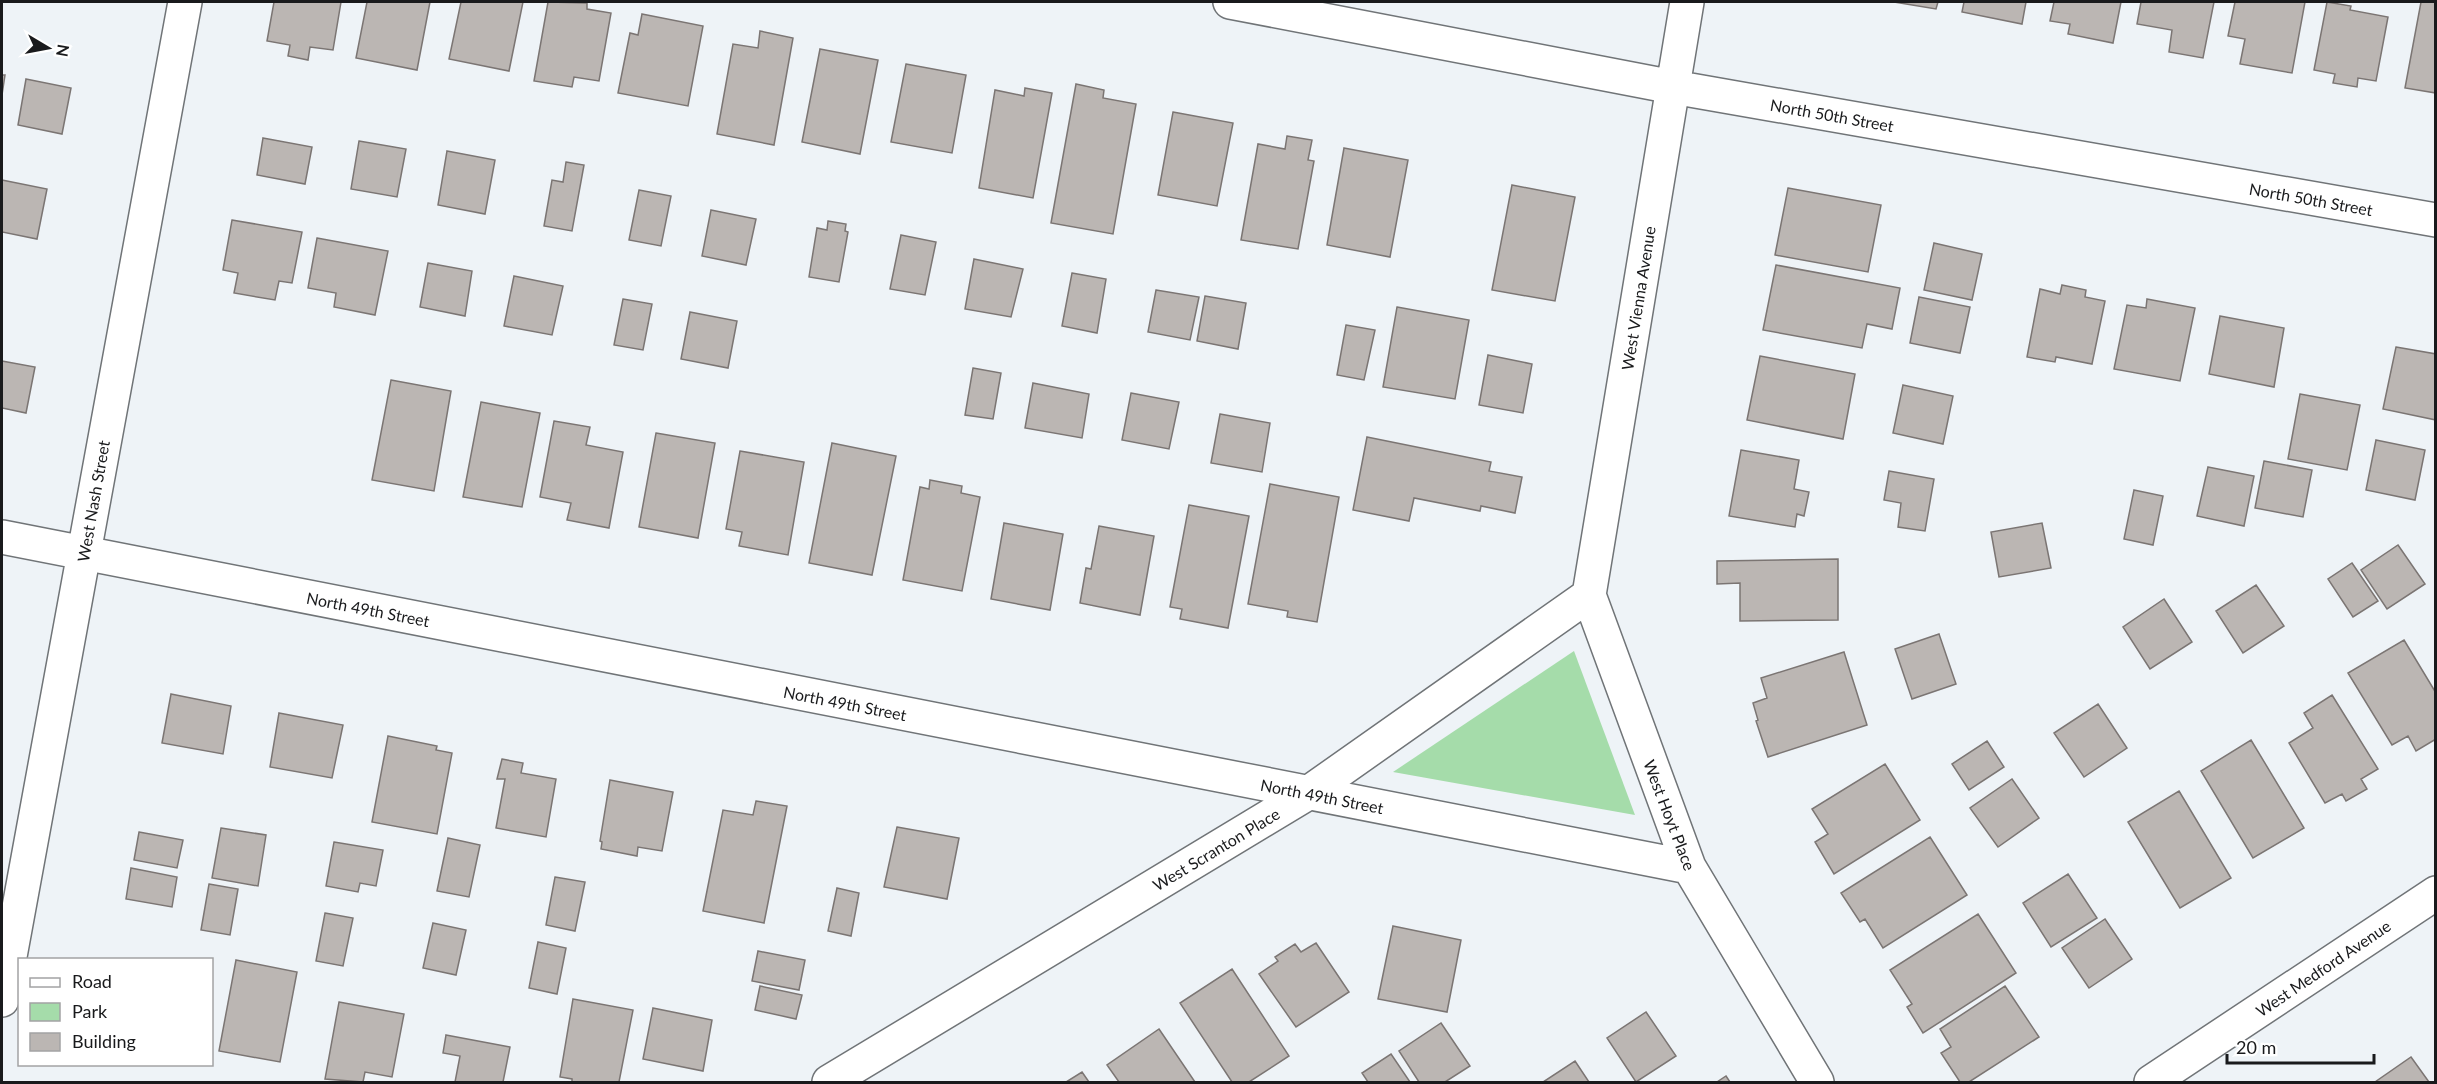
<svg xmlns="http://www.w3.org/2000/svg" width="2437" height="1084" font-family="Lato,sans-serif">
<rect width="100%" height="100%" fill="#eef3f7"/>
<path fill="#a5dcaa" d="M 1574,651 L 1635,815 L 1393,772 Z"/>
<path fill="#bbb6b3" stroke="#7b7573" stroke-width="1.5" d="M 274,2 L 341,2 L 333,50 L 310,47 L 308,60 L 288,56 L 290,45 L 267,41 Z
M 367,2 L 430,2 L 417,70 L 356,58 Z
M 461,2 L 523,2 L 509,71 L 449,59 Z
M 548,2 L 587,3 L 587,9 L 611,13 L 599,81 L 574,77 L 572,87 L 534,81 Z
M 1894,2 L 1938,2 L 1936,9 Z
M 1964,2 L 2026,2 L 2022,24 L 1962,12 Z
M 2054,2 L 2121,2 L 2113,43 L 2068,34 L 2070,24 L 2050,21 Z
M 2141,2 L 2214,2 L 2203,58 L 2169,52 L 2172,30 L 2137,24 Z
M 2235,2 L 2305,2 L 2292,73 L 2240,64 L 2245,39 L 2228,36 Z
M 2327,2 L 2351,6 L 2350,10 L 2388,17 L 2376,81 L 2358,78 L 2357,87 L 2333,83 L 2335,74 L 2314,70 Z
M 2421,2 L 2436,2 L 2436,93 L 2405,88 Z
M 642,14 L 703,26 L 688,106 L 618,93 L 630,33 L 638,35 Z
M 760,31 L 793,38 L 774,145 L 717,134 L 733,44 L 758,48 Z
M 820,49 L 878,60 L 860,154 L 802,142 Z
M 906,64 L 966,75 L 952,153 L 891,142 Z
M 2,75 L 5,75 L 2,95 Z
M 26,79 L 71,88 L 62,134 L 18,125 Z
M 1076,84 L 1104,90 L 1103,98 L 1136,104 L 1113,234 L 1051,223 Z
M 1025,88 L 1052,93 L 1033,198 L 979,188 L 995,90 L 1024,96 Z
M 1173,112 L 1233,123 L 1217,206 L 1158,195 Z
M 1287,136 L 1312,140 L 1308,160 L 1314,161 L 1298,249 L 1241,240 L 1258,144 L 1285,149 Z
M 263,138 L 312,147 L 305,184 L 257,175 Z
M 359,141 L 406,149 L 397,197 L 351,189 Z
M 1344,148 L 1408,160 L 1390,257 L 1327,245 Z
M 447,151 L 495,160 L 485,214 L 438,205 Z
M 566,162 L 584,165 L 572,231 L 544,226 L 552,180 L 563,182 Z
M 2,180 L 47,189 L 37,239 L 2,232 Z
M 1512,185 L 1575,197 L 1555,301 L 1492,290 Z
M 1788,188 L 1881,205 L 1868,272 L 1775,255 Z
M 639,190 L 671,196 L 661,246 L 629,240 Z
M 711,210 L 756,219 L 746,265 L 702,256 Z
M 232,220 L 302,232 L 292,283 L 279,281 L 275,300 L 234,293 L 238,273 L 223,270 Z
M 828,221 L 846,224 L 845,231 L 848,232 L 839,282 L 809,277 L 817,228 L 827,230 Z
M 901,235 L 936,242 L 925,295 L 890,289 Z
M 317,238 L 388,251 L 375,315 L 334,307 L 336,293 L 308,288 Z
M 1934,243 L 1982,254 L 1972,300 L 1924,290 Z
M 974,259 L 1023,269 L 1011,317 L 965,309 Z
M 428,263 L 472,271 L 465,316 L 420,307 Z
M 1776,265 L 1900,288 L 1892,329 L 1867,324 L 1862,348 L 1763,330 Z
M 1072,273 L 1106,279 L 1097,333 L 1062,326 Z
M 514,276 L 563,286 L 552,335 L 504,326 Z
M 2062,285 L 2086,290 L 2085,297 L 2105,301 L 2092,364 L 2056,357 L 2055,362 L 2027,357 L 2040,289 L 2060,294 Z
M 1156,290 L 1199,297 L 1190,340 L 1148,332 Z
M 1205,296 L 1246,303 L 1238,349 L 1197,341 Z
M 1919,297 L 1970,307 L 1960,353 L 1910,343 Z
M 623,299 L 652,304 L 643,350 L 614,345 Z
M 2147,299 L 2195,308 L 2180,381 L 2114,369 L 2127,305 L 2146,308 Z
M 1397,307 L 1469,320 L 1455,399 L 1383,387 Z
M 690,312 L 737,321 L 728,368 L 681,359 Z
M 2220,316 L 2284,328 L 2274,387 L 2209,374 Z
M 1346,325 L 1375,330 L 1364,380 L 1337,375 Z
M 2396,347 L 2436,354 L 2436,420 L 2383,409 Z
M 1488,355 L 1532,364 L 1523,413 L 1479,405 Z
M 1760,356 L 1855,374 L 1843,439 L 1747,420 Z
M 2,361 L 35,367 L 26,413 L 2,408 Z
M 973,368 L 1001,373 L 993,419 L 965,415 Z
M 391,380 L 451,391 L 434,491 L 372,480 Z
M 1033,383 L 1089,394 L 1082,438 L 1025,428 Z
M 1903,385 L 1953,396 L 1943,444 L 1893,433 Z
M 1131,393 L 1179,402 L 1169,449 L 1122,440 Z
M 2300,394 L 2360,405 L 2347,470 L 2288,459 Z
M 481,402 L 540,413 L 522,507 L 463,497 Z
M 1220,414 L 1270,423 L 1262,472 L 1211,463 Z
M 554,421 L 590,427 L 586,445 L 623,452 L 609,528 L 567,520 L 571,503 L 540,497 Z
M 656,433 L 715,443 L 698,538 L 639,527 Z
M 1367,437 L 1491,462 L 1489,471 L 1522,477 L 1515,513 L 1481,506 L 1480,511 L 1414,498 L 1409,521 L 1353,510 Z
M 2376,440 L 2425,450 L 2415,500 L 2366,490 Z
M 832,443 L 896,456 L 872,575 L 809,563 Z
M 1741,450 L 1799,460 L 1794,489 L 1809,492 L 1804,516 L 1797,514 L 1795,527 L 1729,516 Z
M 740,451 L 804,462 L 788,555 L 739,546 L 742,532 L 726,529 Z
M 2264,461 L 2312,470 L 2303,517 L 2255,508 Z
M 2208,467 L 2254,476 L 2244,526 L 2197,516 Z
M 1889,471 L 1934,479 L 1925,531 L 1898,527 L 1901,503 L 1884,500 Z
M 930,480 L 962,486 L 961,493 L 980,497 L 962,591 L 903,580 L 920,487 L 929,489 Z
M 1270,484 L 1339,497 L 1317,622 L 1287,617 L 1288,611 L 1248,604 Z
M 2134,490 L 2163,496 L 2153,545 L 2124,539 Z
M 1189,505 L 1249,516 L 1228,628 L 1180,619 L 1182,609 L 1170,607 Z
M 1004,523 L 1063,534 L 1050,610 L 991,599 Z
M 2042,523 L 2051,568 L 1999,577 L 1991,532 Z
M 1099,526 L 1154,536 L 1140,615 L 1080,603 L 1086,568 L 1091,569 Z
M 2398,545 L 2425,584 L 2387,609 L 2361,570 Z
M 1838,559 L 1838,620 L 1740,621 L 1740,583 L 1717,584 L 1717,561 Z
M 2352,563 L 2378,601 L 2353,617 L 2328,579 Z
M 2256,585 L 2284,626 L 2243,653 L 2216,611 Z
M 2164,599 L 2192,642 L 2150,669 L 2123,627 Z
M 1939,634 L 1956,684 L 1912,699 L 1895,649 Z
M 2404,640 L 2436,693 L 2436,739 L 2416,751 L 2408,736 L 2392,745 L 2348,673 Z
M 1844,652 L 1867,725 L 1768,757 L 1756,721 L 1758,720 L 1753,703 L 1767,698 L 1761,678 Z
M 171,694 L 231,706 L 223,754 L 162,743 Z
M 2332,695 L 2378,769 L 2361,779 L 2367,789 L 2346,801 L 2342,794 L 2325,803 L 2289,743 L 2313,728 L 2304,713 Z
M 2098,704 L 2127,748 L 2084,777 L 2054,733 Z
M 279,713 L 343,725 L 332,778 L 270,767 Z
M 388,736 L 437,746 L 436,750 L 452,753 L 437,834 L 372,822 Z
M 2251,740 L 2304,828 L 2253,858 L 2201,771 Z
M 1987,741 L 2004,767 L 1969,790 L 1952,764 Z
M 502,759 L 523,763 L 521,773 L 556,779 L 546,837 L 496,828 L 505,779 L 497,779 Z
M 1885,764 L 1920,820 L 1834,874 L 1815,842 L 1828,834 L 1812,809 Z
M 2012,779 L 2039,818 L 1998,847 L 1970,808 Z
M 610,780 L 673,792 L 662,851 L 638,847 L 637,856 L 601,849 L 602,842 L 600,841 Z
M 2179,791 L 2231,878 L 2180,908 L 2128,822 Z
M 756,801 L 787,806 L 764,923 L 703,911 L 723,810 L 753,815 Z
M 897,827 L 959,838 L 947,899 L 884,887 Z
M 221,828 L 266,835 L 258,886 L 212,878 Z
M 139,832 L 183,840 L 177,868 L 134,860 Z
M 1930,837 L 1967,895 L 1883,948 L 1865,919 L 1860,922 L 1841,893 Z
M 448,838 L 480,845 L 469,897 L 437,891 Z
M 334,842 L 383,850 L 376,886 L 360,883 L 358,892 L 326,886 Z
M 131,868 L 177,877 L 172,907 L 126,899 Z
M 2068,874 L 2097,918 L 2051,947 L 2023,903 Z
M 555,877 L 585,882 L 575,931 L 546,925 Z
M 209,884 L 238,889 L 230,935 L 201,930 Z
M 837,888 L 859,893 L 851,936 L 828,931 Z
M 325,913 L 353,918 L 343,966 L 316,961 Z
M 1978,914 L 2016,973 L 1923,1033 L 1907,1007 L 1912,1004 L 1890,970 Z
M 2105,919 L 2132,959 L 2089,988 L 2062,948 Z
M 433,923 L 466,930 L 456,975 L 423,968 Z
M 1393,926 L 1461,940 L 1447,1012 L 1378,999 Z
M 538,942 L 566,948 L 557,994 L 529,988 Z
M 1316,943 L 1349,992 L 1296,1027 L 1259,974 L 1278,961 L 1275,957 L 1295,944 L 1301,952 Z
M 758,951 L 805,960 L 799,990 L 752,981 Z
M 236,960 L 297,972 L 280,1062 L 219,1051 Z
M 1232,969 L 1289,1056 L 1249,1082 L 1232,1082 L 1180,1003 Z
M 760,986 L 802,995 L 796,1019 L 755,1010 Z
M 2005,986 L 2039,1037 L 1969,1082 L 1960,1082 L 1941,1053 L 1951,1047 L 1940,1029 Z
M 573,999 L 633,1010 L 619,1082 L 572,1082 L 572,1079 L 560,1077 Z
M 339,1002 L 404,1014 L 392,1077 L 365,1072 L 363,1082 L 325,1079 Z
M 653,1008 L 712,1020 L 703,1071 L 643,1059 Z
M 1646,1012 L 1676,1056 L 1636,1082 L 1607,1038 Z
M 1441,1023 L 1470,1066 L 1445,1082 L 1419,1082 L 1399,1051 Z
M 1159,1029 L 1195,1082 L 1119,1082 L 1107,1065 Z
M 446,1035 L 510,1047 L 503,1082 L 455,1082 L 460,1056 L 443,1053 Z
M 1391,1054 L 1410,1082 L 1368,1082 L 1362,1073 Z
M 2411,1057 L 2429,1082 L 2375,1082 Z
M 1575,1061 L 1589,1082 L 1543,1082 Z
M 1082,1072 L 1089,1082 L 1066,1082 Z
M 1726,1076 L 1730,1082 L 1717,1082 Z"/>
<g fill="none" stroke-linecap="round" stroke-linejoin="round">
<g stroke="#707477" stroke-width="36">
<path id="minor" d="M 1230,2 L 1673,87 L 2436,220
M 1687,2 L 1589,595 L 1689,867 L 1817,1082
M 2,537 L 1689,867
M 2,1000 L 185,2
M 829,1082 L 1308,793 L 1589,595
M 2151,1082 L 2436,893"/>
</g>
<use href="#minor" stroke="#fff" stroke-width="33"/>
</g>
<g text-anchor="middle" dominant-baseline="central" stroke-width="6" stroke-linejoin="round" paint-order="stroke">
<g font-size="16" fill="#191a1c" stroke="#fff">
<text transform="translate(1832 115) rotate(10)">North 50th Street</text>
<text transform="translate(2311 199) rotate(10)">North 50th Street</text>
<text transform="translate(1638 298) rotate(-81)">West Vienna Avenue</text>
<text transform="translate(93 501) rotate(-80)">West Nash Street</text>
<text transform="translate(368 609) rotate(11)">North 49th Street</text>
<text transform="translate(845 703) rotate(11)">North 49th Street</text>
<text transform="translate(1322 796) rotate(11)">North 49th Street</text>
<text transform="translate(1670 815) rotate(69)">West Hoyt Place</text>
<text transform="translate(1216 849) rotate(-31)">West Scranton Place</text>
<text transform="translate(2323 968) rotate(-34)">West Medford Avenue</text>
</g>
</g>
<rect width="2437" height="1084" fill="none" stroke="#191a1c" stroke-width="6"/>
<rect x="18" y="958" width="195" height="108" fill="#ffffff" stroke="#a3a3a4" stroke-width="1.5"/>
<rect x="30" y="978" width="30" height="9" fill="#ffffff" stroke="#a3a3a4" stroke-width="1.5"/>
<text x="72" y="988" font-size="18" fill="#191a1c">Road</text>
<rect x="30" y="1003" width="30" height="18" fill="#a5dcaa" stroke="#a3a3a4" stroke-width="1.5"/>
<text x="72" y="1018" font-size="18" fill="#191a1c">Park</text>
<rect x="30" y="1033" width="30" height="18" fill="#bbb6b3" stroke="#a3a3a4" stroke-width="1.5"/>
<text x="72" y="1048" font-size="18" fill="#191a1c">Building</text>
<g transform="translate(48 48) rotate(100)" stroke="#ffffff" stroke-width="4.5" paint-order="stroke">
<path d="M0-4.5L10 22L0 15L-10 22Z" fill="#191a1c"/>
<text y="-9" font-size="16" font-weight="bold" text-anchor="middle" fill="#191a1c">N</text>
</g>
<path d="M2227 1054v9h147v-9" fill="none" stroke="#191a1c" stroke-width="3"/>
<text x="2236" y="1054" font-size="18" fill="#191a1c" stroke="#ffffff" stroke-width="4.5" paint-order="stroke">20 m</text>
</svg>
